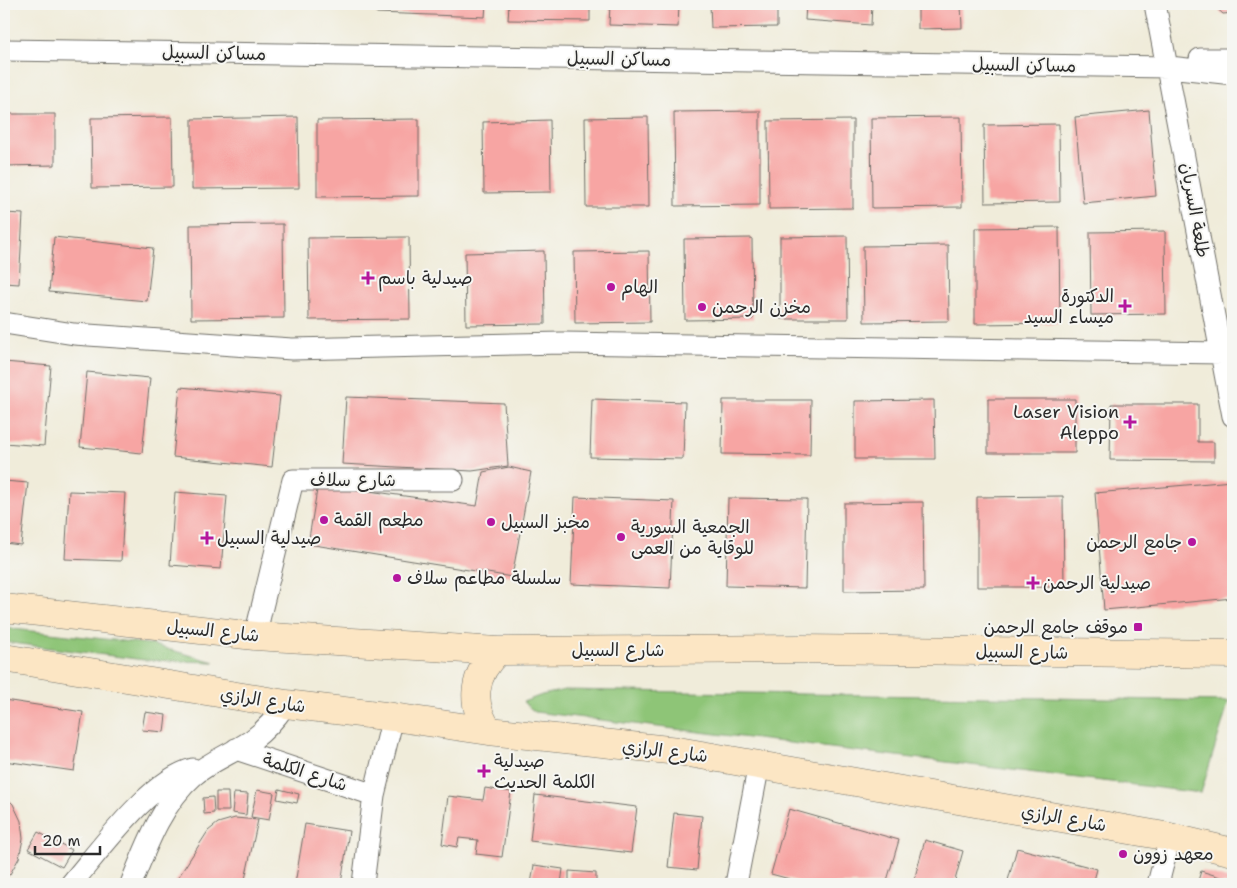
<svg xmlns="http://www.w3.org/2000/svg" width="1237" height="888" font-family="'Shantell Sans','Playpen Sans Arabic',sans-serif">
<rect width="100%" height="100%" fill="#f6f6f2"/>
<filter id="ink" filterUnits="userSpaceOnUse"><feTurbulence type="fractalNoise" baseFrequency=".02" numOctaves="2"/><feDisplacementMap in="SourceGraphic" scale="10" xChannelSelector="R" yChannelSelector="G"/><feConvolveMatrix kernelMatrix="1 2 1 2 8 2 1 2 1" color-interpolation-filters="sRGB"/></filter>
<filter id="wash" filterUnits="userSpaceOnUse"><feTurbulence type="fractalNoise" baseFrequency=".0096" numOctaves="4" result="noise"/><feDisplacementMap in="SourceGraphic" scale="20" xChannelSelector="R" yChannelSelector="G"/><feGaussianBlur stdDeviation="1.12" result="paint"/><feColorMatrix in="noise" values="0 0 0 0 0 0 0 0 0 0 0 0 0 0 0 0 0 1.4 0 .05"/><feComposite in="paint" operator="in"/></filter>
<g filter="url(#wash)">
<rect width="100%" height="100%" fill="#f0ecda"/>
<path fill="#8ec577" stroke="#5c7851" d="M 4,628 L 150,644 L 214,662 L 144,660 L 4,642 Z
M 565,690 L 1229,701 L 1201,793 L 535,712 L 523,702 L 542,695 Z"/>
<g id="blocks">
<path fill="#f7a5a3" d="M 365,4 L 486,4 L 485,17 L 377,13 Z
M 509,4 L 590,4 L 590,21 L 508,20 Z
M 610,4 L 679,4 L 678,27 L 609,25 Z
M 710,4 L 777,4 L 777,27 L 711,28 Z
M 806,4 L 872,4 L 871,25 L 805,20 Z
M 918,4 L 961,4 L 962,28 L 918,29 Z
M 1212,4 L 1233,4 L 1233,13 L 1223,14 Z
M 1149,110 L 1156,196 L 1083,203 L 1075,117 Z
M 760,111 L 760,205 L 675,206 L 674,112 Z
M 4,114 L 55,114 L 55,165 L 4,166 Z
M 172,117 L 173,187 L 92,188 L 91,118 Z
M 298,117 L 299,188 L 192,189 L 192,119 Z
M 648,117 L 649,207 L 586,207 L 585,118 Z
M 961,117 L 962,207 L 872,208 L 871,118 Z
M 419,119 L 419,196 L 317,197 L 317,120 Z
M 550,120 L 551,192 L 484,193 L 483,122 Z
M 853,120 L 853,208 L 769,209 L 768,121 Z
M 1059,124 L 1060,202 L 985,203 L 984,125 Z
M 4,213 L 23,214 L 19,284 L 4,283 Z
M 283,224 L 284,318 L 191,319 L 190,225 Z
M 1059,227 L 1060,323 L 975,324 L 975,228 Z
M 1165,231 L 1166,314 L 1091,315 L 1090,232 Z
M 847,236 L 848,319 L 780,319 L 780,237 Z
M 54,237 L 153,248 L 147,301 L 49,292 Z
M 409,237 L 410,319 L 309,320 L 308,238 Z
M 752,238 L 753,319 L 685,320 L 684,239 Z
M 948,245 L 949,321 L 864,322 L 863,246 Z
M 544,251 L 545,324 L 466,325 L 465,253 Z
M 649,251 L 650,322 L 575,323 L 574,252 Z
M 4,362 L 51,366 L 44,446 L 4,443 Z
M 87,372 L 150,378 L 142,453 L 80,447 Z
M 180,387 L 280,396 L 272,467 L 173,457 Z
M 346,397 L 504,403 L 508,466 L 472,471 L 342,464 Z
M 592,399 L 685,402 L 683,459 L 590,457 Z
M 988,399 L 1075,399 L 1075,453 L 988,453 Z
M 723,400 L 811,400 L 810,455 L 722,454 Z
M 934,400 L 935,459 L 855,459 L 855,401 Z
M 1111,404 L 1198,404 L 1198,442 L 1214,442 L 1214,461 L 1110,460 Z
M 509,467 L 531,472 L 512,577 L 308,544 L 318,484 L 477,506 L 483,472 Z
M 4,481 L 28,483 L 21,545 L 4,543 Z
M 1232,481 L 1233,598 L 1104,610 L 1095,493 Z
M 69,491 L 125,493 L 121,561 L 65,559 Z
M 175,492 L 227,496 L 221,569 L 170,565 Z
M 1063,496 L 1064,587 L 977,587 L 977,497 Z
M 575,497 L 674,501 L 670,588 L 571,584 Z
M 728,498 L 807,499 L 805,588 L 726,586 Z
M 923,502 L 924,590 L 844,591 L 844,503 Z
M 4,700 L 83,712 L 74,771 L 4,761 Z
M 145,712 L 166,715 L 164,732 L 142,730 Z
M 1232,764 L 1233,764 L 1233,782 L 1230,782 Z
M 485,788 L 511,792 L 502,857 L 476,854 L 478,840 L 459,838 L 457,847 L 442,844 L 448,796 L 483,800 Z
M 279,789 L 299,794 L 297,803 L 277,799 Z
M 257,790 L 274,793 L 269,820 L 251,817 Z
M 216,792 L 228,792 L 229,811 L 216,811 Z
M 234,793 L 248,794 L 246,815 L 232,813 Z
M 4,795 L 13,804 L 21,821 L 23,839 L 19,858 L 10,874 L 4,880 Z
M 535,795 L 637,807 L 631,853 L 530,841 Z
M 213,797 L 214,813 L 204,814 L 203,798 Z
M 789,809 L 899,840 L 886,884 L 808,884 L 771,874 Z
M 674,813 L 702,816 L 697,870 L 668,867 Z
M 235,818 L 258,820 L 244,884 L 174,884 L 208,831 L 218,823 Z
M 305,824 L 349,831 L 341,884 L 295,884 Z
M 38,832 L 72,850 L 62,867 L 28,849 Z
M 925,840 L 963,851 L 954,884 L 913,884 Z
M 1017,848 L 1097,869 L 1093,884 L 1007,884 Z
M 534,865 L 563,869 L 561,884 L 531,884 Z
M 569,871 L 596,873 L 596,884 L 569,884 Z
M 1201,871 L 1233,881 L 1233,884 L 1197,884 Z"/>
</g>
</g>
<g filter="url(#ink)">
<use href="#blocks" fill-opacity="0" stroke="#706f68" stroke-width="1"/>
<g fill="none" stroke-linecap="round" stroke-linejoin="round">
<g stroke="#706f68" stroke-width="23">
<path id="minor" d="M 1155,4 L 1233,416
M 4,50 L 1169,67 L 1233,74
M 1200,59 L 1233,59
M 4,323 L 74,334 L 292,349 L 563,343 L 1222,353
M 255,636 L 293,480 L 453,480
M 236,749 L 374,795
M 71,884 C 100,850 150,780 193,769
M 131,884 C 146,847 162,803 193,776 C 211,761 233,753 252,740 C 266,730 276,718 286,704
M 363,884 L 374,795 L 393,717
M 736,884 L 759,764
M 1158,884 L 1170,837"/>
</g>
<g stroke="#706f68" stroke-width="29">
<path id="secondary" d="M 4,608 L 255,636 L 498,651 L 802,649 L 1233,654
M 4,658 L 286,704 L 393,717 L 489,731 L 678,751 L 1170,837 L 1233,852
M 489,731 C 469,704 473,674 498,651"/>
</g>
<use href="#minor" stroke="#fff" stroke-width="21"/>
<use href="#secondary" stroke="#fce6c4" stroke-width="28"/>
</g>
</g>
<g fill="#b5179e" stroke="#f6f6f2" stroke-width="2">
<path d="M365.5 270.5h5v5h5v5h-5v5h-5v-5h-5v-5h5z"/>
<circle cx="611" cy="287" r="5"/>
<path d="M1122.5 298.5h5v5h5v5h-5v5h-5v-5h-5v-5h5z"/>
<circle cx="702" cy="307" r="5"/>
<path d="M1127.5 414.5h5v5h5v5h-5v5h-5v-5h-5v-5h5z"/>
<circle cx="324" cy="520" r="5"/>
<circle cx="491" cy="522" r="5"/>
<circle cx="621" cy="537" r="5"/>
<path d="M204.5 530.5h5v5h5v5h-5v5h-5v-5h-5v-5h5z"/>
<circle cx="1192" cy="542" r="5"/>
<circle cx="397" cy="578" r="5"/>
<path d="M1030.5 575.5h5v5h5v5h-5v5h-5v-5h-5v-5h5z"/>
<rect x="1133" y="622" width="10" height="10" rx="2.5"/>
<path d="M481.5 763.5h5v5h5v5h-5v5h-5v-5h-5v-5h5z"/>
<circle cx="1123" cy="854" r="5"/>
</g>
<g text-anchor="middle" dominant-baseline="central" stroke-width="4" stroke-linejoin="round" paint-order="stroke">
<g font-size="18" fill="#2b2b2b" stroke="#f6f6f2">
<text transform="translate(214 53) rotate(1)">مساكن السبيل</text>
<text transform="translate(619 59) rotate(1)">مساكن السبيل</text>
<text transform="translate(1024 65) rotate(1)">مساكن السبيل</text>
<text transform="translate(1195 210) rotate(80)">طلعة السريان</text>
<text x="353" y="480">شارع سلاف</text>
<text transform="translate(213 631) rotate(6)">شارع السبيل</text>
<text x="618" y="650">شارع السبيل</text>
<text transform="translate(1022 652) rotate(1)">شارع السبيل</text>
<text transform="translate(263 700) rotate(9)">شارع الرازي</text>
<text transform="translate(665 751) rotate(7)">شارع الرازي</text>
<text transform="translate(305 772) rotate(18)">شارع الكلمة</text>
<text transform="translate(1064 818) rotate(10)">شارع الرازي</text>
</g>
<g font-size="18" fill="#2b2b2b" stroke="#f6f6f2" text-anchor="start">
<text x="378" y="278">صيدلية باسم</text>
<text x="621" y="287">الهام</text>
<text x="1114" y="296" text-anchor="end">الدكتورة<tspan x="1114" dy="21">ميساء السيد</tspan></text>
<text x="712" y="307">مخزن الرحمن</text>
<text x="1119" y="412" text-anchor="end">Laser Vision<tspan x="1119" dy="21">Aleppo</tspan></text>
<text x="334" y="520">مطعم القمة</text>
<text x="501" y="522">مخبز السبيل</text>
<text x="631" y="527">الجمعية السورية<tspan x="631" dy="21">للوقاية من العمى</tspan></text>
<text x="217" y="538">صيدلية السبيل</text>
<text x="1182" y="542" text-anchor="end">جامع الرحمن</text>
<text x="407" y="578">سلسلة مطاعم سلاف</text>
<text x="1043" y="583">صيدلية الرحمن</text>
<text x="1128" y="627" text-anchor="end">موقف جامع الرحمن</text>
<text x="494" y="761">صيدلية<tspan x="494" dy="21">الكلمة الحديث</tspan></text>
<text x="1133" y="854">معهد زوون</text>
</g>
</g>
<rect width="1237" height="888" fill="none" stroke="#f6f6f2" stroke-width="20"/>
<path d="M35 846v8h65v-8" fill="none" stroke="#2b2b2b" stroke-width="2.5"/>
<text x="42" y="846" font-size="15" fill="#2b2b2b" stroke="#f6f6f2" stroke-width="4" paint-order="stroke">20 m</text>
</svg>
